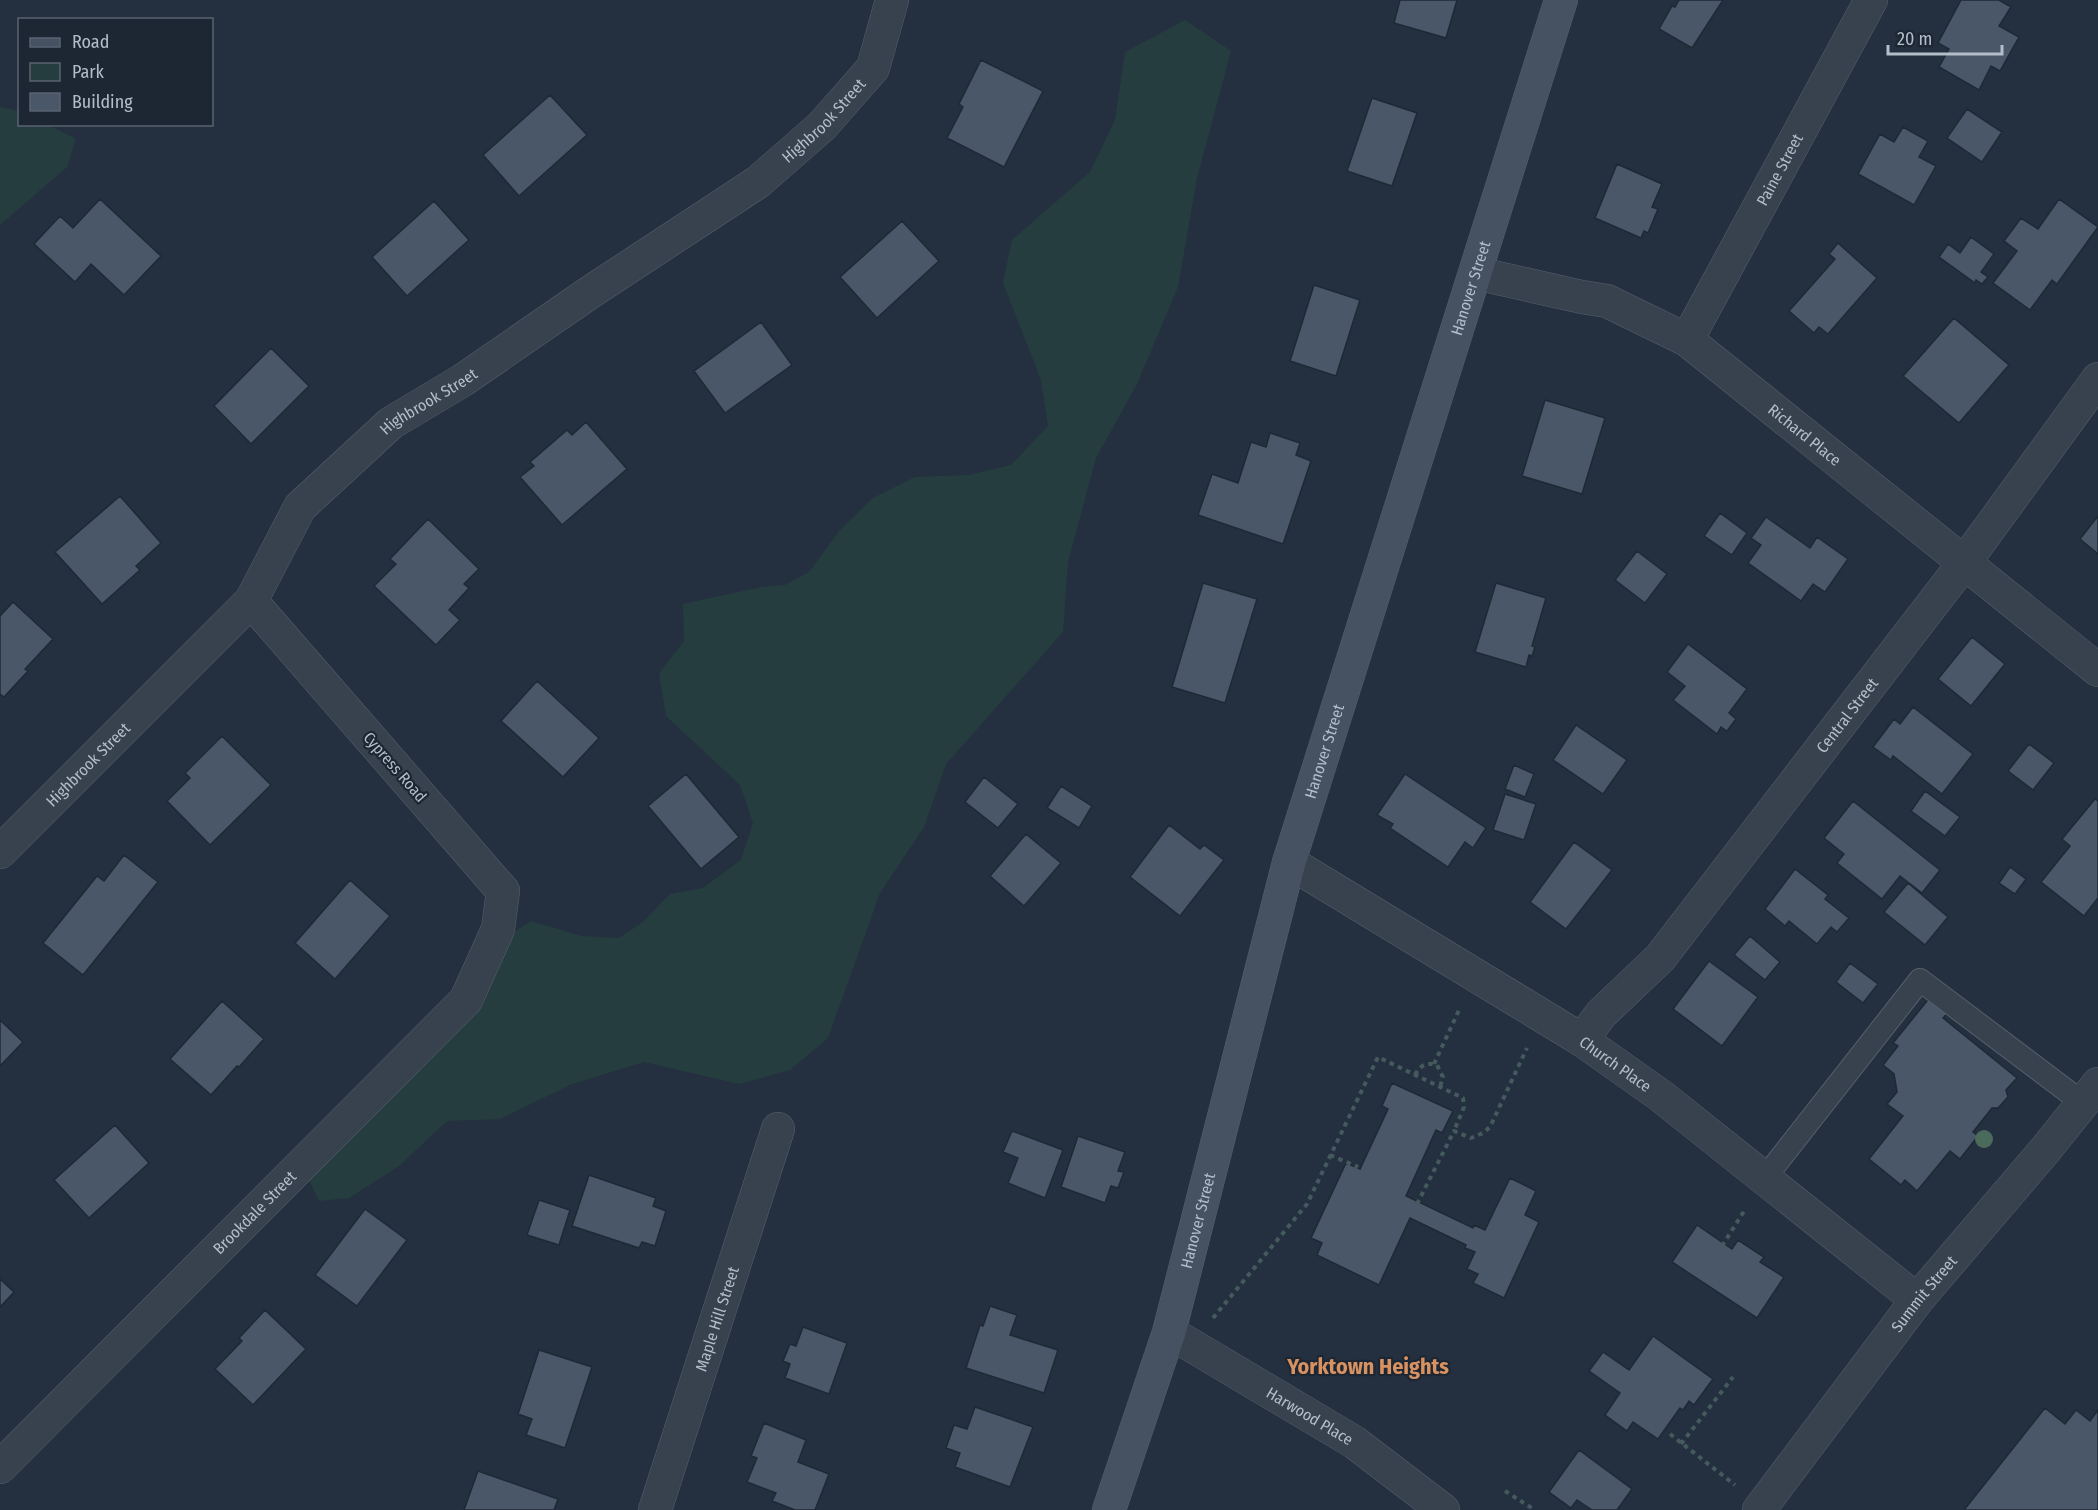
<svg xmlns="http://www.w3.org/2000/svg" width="2098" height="1510" font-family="'Fira Sans Condensed',sans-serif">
<rect width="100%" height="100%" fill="#24303f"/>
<path fill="#263d40" d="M 1185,20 L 1231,51 L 1197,178 L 1178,287 L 1137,384 L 1096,458 L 1068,562 L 1063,632 L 946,764 L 924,827 L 880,893 L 828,1038 L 790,1070 L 739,1084 L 644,1062 L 572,1084 L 500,1119 L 447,1121 L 399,1166 L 349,1198 L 319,1201 L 308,1178 L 507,937 L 531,921 L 581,936 L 619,938 L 643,922 L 670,894 L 703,888 L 741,860 L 753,823 L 740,785 L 666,716 L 659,673 L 684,641 L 683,604 L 762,587 L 785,585 L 809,572 L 840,530 L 873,498 L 915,477 L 969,475 L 1011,465 L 1048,426 L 1041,380 L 1003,283 L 1012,240 L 1090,172 L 1115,120 L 1125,52 Z
M 0,107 L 19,111 L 20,124 L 49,125 L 76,139 L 67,167 L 0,225 Z"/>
<path fill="#495768" stroke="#1f2936" stroke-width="1.5" d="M 1400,0 L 1457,0 L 1446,38 L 1394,23 Z
M 1679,0 L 1723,0 L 1692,48 L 1659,29 L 1672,6 L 1675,7 Z
M 1961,0 L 1999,0 L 2011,7 L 1999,26 L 2019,37 L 2000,71 L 1991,66 L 1979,90 L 1939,67 L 1949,49 L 1938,43 Z
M 981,60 L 1043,91 L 1004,167 L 947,138 L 963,107 L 959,104 Z
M 550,95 L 587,135 L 519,196 L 483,155 Z
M 1372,98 L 1417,113 L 1392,186 L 1347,171 Z
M 1967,109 L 2002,132 L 1982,162 L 1947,138 Z
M 1903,127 L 1928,141 L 1919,157 L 1936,166 L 1914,205 L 1858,174 L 1880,134 L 1894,142 Z
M 1617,164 L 1662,184 L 1652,207 L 1658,209 L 1648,233 L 1644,231 L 1641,238 L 1595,218 Z
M 100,199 L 161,256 L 124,295 L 91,264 L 75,282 L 34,244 L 60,216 L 73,228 Z
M 2059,199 L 2098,227 L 2057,284 L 2052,280 L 2030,310 L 1993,283 L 2017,251 L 2004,241 L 2021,218 L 2038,229 Z
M 434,201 L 469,240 L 407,296 L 372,257 Z
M 902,221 L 939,261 L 877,318 L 840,277 Z
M 1971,237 L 1994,254 L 1981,272 L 1988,277 L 1982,284 L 1976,280 L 1975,283 L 1939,257 L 1948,244 L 1960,253 Z
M 1838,243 L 1877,278 L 1828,334 L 1819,327 L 1814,333 L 1789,311 L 1835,259 L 1829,254 Z
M 1314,285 L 1360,300 L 1336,376 L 1290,361 Z
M 1954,318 L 2009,365 L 1959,423 L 1903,376 Z
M 761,322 L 792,365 L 725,413 L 694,371 Z
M 271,348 L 309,386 L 251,444 L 214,406 Z
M 1545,400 L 1605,418 L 1582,494 L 1522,476 Z
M 586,422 L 627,469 L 562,525 L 520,477 L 534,466 L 530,462 L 567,430 L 572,435 Z
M 1270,433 L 1300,443 L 1296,455 L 1311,461 L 1283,544 L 1198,515 L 1212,474 L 1238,483 L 1251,442 L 1266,447 Z
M 120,496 L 161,543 L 136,566 L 140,570 L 102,604 L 55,552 Z
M 1720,513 L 1747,533 L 1732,555 L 1704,536 Z
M 2098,516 L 2098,554 L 2080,539 Z
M 1766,517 L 1810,548 L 1817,537 L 1848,559 L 1825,592 L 1813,584 L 1801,601 L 1748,563 L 1761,545 L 1751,538 Z
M 428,519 L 479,569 L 464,584 L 469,588 L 449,610 L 460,620 L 436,645 L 374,586 L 396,564 L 390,559 Z
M 1637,551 L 1667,574 L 1645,603 L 1615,580 Z
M 1203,583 L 1257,599 L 1225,703 L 1172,687 Z
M 1496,583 L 1546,598 L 1532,646 L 1535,647 L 1532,656 L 1529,655 L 1526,667 L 1475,652 Z
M 13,602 L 53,639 L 25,669 L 28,671 L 4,697 L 0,694 L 0,616 Z
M 1972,637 L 2005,664 L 1971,706 L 1938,679 Z
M 1688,644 L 1747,689 L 1729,713 L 1736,719 L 1727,731 L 1721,727 L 1717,734 L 1673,700 L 1685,686 L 1667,672 Z
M 537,681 L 599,738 L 563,777 L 501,721 Z
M 1913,707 L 1973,754 L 1942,794 L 1893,756 L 1891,760 L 1873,747 L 1894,719 L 1900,724 Z
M 1576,725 L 1627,760 L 1603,794 L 1553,760 Z
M 222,736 L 271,785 L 210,845 L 167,801 L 190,778 L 185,773 Z
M 2029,744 L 2054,763 L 2033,790 L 2008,771 Z
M 1514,765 L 1534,774 L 1525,797 L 1505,789 Z
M 686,774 L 739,837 L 701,869 L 648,806 Z
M 1405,774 L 1486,828 L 1473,848 L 1465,842 L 1448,867 L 1390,828 L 1393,824 L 1377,815 Z
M 984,777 L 1018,804 L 998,828 L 965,802 Z
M 1061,786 L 1092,806 L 1079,828 L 1047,808 Z
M 1925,791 L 1960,817 L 1945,836 L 1911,811 Z
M 1505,794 L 1536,804 L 1524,840 L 1493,830 Z
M 2095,799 L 2098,801 L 2098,898 L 2084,916 L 2041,882 L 2070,846 L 2062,839 Z
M 1853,801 L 1940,870 L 1922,893 L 1900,876 L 1882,899 L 1837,863 L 1844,854 L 1824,838 Z
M 1169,825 L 1200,849 L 1204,845 L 1224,860 L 1180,916 L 1130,877 Z
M 1026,834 L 1061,863 L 1024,906 L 990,876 Z
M 1574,842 L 1612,870 L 1566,929 L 1530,902 Z
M 124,855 L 158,882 L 83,975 L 43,943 L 97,876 L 104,881 Z
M 2010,867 L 2026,879 L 2015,894 L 1999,883 Z
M 1795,869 L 1828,895 L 1825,899 L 1849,918 L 1837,932 L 1831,927 L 1817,944 L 1789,921 L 1785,926 L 1765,909 Z
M 350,880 L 390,916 L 335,979 L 295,943 Z
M 1908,883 L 1948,917 L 1925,945 L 1884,912 Z
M 1750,936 L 1780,962 L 1765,980 L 1734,955 Z
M 1709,961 L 1758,997 L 1722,1046 L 1673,1009 Z
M 1850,963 L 1878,984 L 1863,1003 L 1836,982 Z
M 1931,996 L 1949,1012 L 1943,1018 L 2017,1078 L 2006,1090 L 2008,1097 L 1998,1108 L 1992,1108 L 1973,1132 L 1978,1136 L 1960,1159 L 1950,1151 L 1917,1191 L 1905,1180 L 1901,1185 L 1869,1159 L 1903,1116 L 1887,1104 L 1897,1092 L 1894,1074 L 1883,1065 L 1898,1046 L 1893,1043 Z
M 222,1001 L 264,1039 L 239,1067 L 237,1066 L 211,1095 L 170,1059 Z
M 0,1020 L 23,1042 L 0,1066 Z
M 1392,1083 L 1453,1111 L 1442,1133 L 1436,1130 L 1406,1196 L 1473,1228 L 1474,1225 L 1485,1230 L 1510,1178 L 1536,1191 L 1525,1215 L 1539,1222 L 1504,1298 L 1473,1283 L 1478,1274 L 1467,1269 L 1475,1252 L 1465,1248 L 1466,1245 L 1410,1218 L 1379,1285 L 1317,1255 L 1322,1243 L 1311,1238 L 1346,1163 L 1360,1169 L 1388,1109 L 1382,1106 Z
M 115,1125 L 149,1163 L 89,1218 L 54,1180 Z
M 1012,1131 L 1063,1150 L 1045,1198 L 1008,1183 L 1018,1158 L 1003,1152 Z
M 1078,1136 L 1125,1152 L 1118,1171 L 1124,1172 L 1118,1188 L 1111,1186 L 1105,1203 L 1061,1187 Z
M 589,1175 L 656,1198 L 653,1206 L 666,1211 L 655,1246 L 642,1242 L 639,1248 L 572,1226 Z
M 539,1200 L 570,1210 L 559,1245 L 527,1235 Z
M 365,1209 L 407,1240 L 357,1306 L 315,1275 Z
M 1697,1225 L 1732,1249 L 1738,1240 L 1764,1257 L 1760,1262 L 1784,1277 L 1757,1318 L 1672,1262 Z
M 0,1279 L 14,1292 L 0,1307 Z
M 990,1306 L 1017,1315 L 1010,1335 L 1058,1350 L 1044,1393 L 966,1368 L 980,1325 L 983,1326 Z
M 265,1310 L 306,1349 L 253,1405 L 215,1369 L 242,1341 L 239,1338 Z
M 803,1327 L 847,1343 L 829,1394 L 785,1378 L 790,1364 L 783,1361 L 790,1344 L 796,1346 Z
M 1653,1336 L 1713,1379 L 1694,1405 L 1689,1401 L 1683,1410 L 1680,1408 L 1658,1439 L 1633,1422 L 1627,1431 L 1605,1415 L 1620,1393 L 1589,1371 L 1603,1352 L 1629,1370 Z
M 539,1350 L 592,1367 L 565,1448 L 526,1435 L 532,1419 L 518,1414 Z
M 975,1407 L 1033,1427 L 1010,1487 L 955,1467 L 960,1453 L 946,1448 L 954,1425 L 967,1429 Z
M 2045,1408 L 2065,1424 L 2076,1410 L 2090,1421 L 2098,1410 L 2098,1510 L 1964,1510 Z
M 764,1423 L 806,1440 L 798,1462 L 829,1474 L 815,1510 L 795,1510 L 772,1501 L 776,1493 L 747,1482 L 757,1458 L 751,1456 Z
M 1579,1450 L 1632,1489 L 1617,1510 L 1592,1510 L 1577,1500 L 1571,1508 L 1549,1492 Z
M 478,1471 L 558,1499 L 554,1510 L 464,1510 Z"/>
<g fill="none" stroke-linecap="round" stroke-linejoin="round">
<g stroke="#56606d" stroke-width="24">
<path id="lane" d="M 1764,1179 L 1920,980 L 2083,1103"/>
</g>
<g stroke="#56606d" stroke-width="34">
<g id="street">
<path id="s1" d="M 1475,273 L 1582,297 L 1607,301 L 1687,340 L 2098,670"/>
<path id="s2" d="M 1687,340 L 1871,0"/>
<path id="s3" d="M 0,852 L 251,601 L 300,507 L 391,423 L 463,380 L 592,291 L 758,182 L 822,126 L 873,68 L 892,0"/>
<path id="s4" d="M 1289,862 L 1582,1040 L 1661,1096 L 1917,1300"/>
<path id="s5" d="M 1582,1040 L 1601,1014 L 1660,958 L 1964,563 L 2098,379"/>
<path id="s6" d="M 1169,1332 L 1354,1442 L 1443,1510"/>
<path id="s7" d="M 0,1467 L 466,1000 L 498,929 L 503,891 L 251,601"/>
<path id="s8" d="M 655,1510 L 778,1129"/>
<path id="s9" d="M 1759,1510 L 1917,1300 L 2046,1149 L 2098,1084"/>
</g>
</g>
<g stroke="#56606d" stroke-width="34">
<g id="secondary">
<path id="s10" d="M 1109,1510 L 1169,1332 L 1289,862 L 1561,0"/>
</g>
</g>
<path stroke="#445a5d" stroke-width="4" stroke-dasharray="4.5 4.5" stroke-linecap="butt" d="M 1434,1064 L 1460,1008
M 1415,1075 C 1420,1065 1427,1062 1437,1065 L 1443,1077 L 1440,1087
M 1330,1155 L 1358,1167
M 1417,1204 L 1454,1131 L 1471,1138 L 1483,1133 L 1490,1127 L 1527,1048
M 1722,1246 L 1746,1208
M 1213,1318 L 1307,1204 L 1378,1057 L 1463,1098 L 1464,1107 L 1454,1131
M 1670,1434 L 1735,1485
M 1681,1444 L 1733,1377
M 1505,1491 L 1535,1510"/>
<use href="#lane" stroke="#38424f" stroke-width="22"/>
<use href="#street" stroke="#38424f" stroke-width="33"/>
<use href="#secondary" stroke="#465162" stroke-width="33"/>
</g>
<circle fill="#4a6b5c" cx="1984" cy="1139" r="9"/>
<g text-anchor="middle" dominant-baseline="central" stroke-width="4.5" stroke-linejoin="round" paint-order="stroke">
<g font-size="16" fill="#b4bdca" stroke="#1d2734">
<text stroke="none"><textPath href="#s3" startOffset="1114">Highbrook Street</textPath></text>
<text stroke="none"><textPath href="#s2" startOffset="194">Paine Street</textPath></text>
<text stroke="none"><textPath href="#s10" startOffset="1275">Hanover Street</textPath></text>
<text stroke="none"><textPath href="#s3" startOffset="628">Highbrook Street</textPath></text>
<text stroke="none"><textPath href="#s1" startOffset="375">Richard Place</textPath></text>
<text stroke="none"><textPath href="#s5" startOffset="420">Central Street</textPath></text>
<text stroke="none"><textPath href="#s10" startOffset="789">Hanover Street</textPath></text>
<text stroke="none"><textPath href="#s3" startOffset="124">Highbrook Street</textPath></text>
<text transform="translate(395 767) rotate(49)">Cypress Road</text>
<text stroke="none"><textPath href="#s4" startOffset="384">Church Place</textPath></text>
<text stroke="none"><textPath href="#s7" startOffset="360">Brookdale Street</textPath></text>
<text stroke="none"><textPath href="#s10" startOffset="303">Hanover Street</textPath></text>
<text stroke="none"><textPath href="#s9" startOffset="272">Summit Street</textPath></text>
<text stroke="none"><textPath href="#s8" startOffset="201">Maple Hill Street</textPath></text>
<text stroke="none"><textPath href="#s6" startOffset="164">Harwood Place</textPath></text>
</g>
<g font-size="22" font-weight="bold" fill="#d89161" stroke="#1d2734">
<text x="1368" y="1366">Yorktown Heights</text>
</g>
</g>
<rect x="18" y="18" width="195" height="108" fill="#1d2734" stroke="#596370" stroke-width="1.5"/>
<rect x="30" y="38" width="30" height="9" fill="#465162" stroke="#596370" stroke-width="1.5"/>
<text x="72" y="48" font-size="18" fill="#b4bdca">Road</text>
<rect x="30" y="63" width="30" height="18" fill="#263d40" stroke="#596370" stroke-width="1.5"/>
<text x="72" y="78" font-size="18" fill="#b4bdca">Park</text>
<rect x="30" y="93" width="30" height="18" fill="#495768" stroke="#596370" stroke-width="1.5"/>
<text x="72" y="108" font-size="18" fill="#b4bdca">Building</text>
<path d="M1888 45v9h114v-9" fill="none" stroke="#b4bdca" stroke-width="3"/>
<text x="1897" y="45" font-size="18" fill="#b4bdca" stroke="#1d2734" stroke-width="4.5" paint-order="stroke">20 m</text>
</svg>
